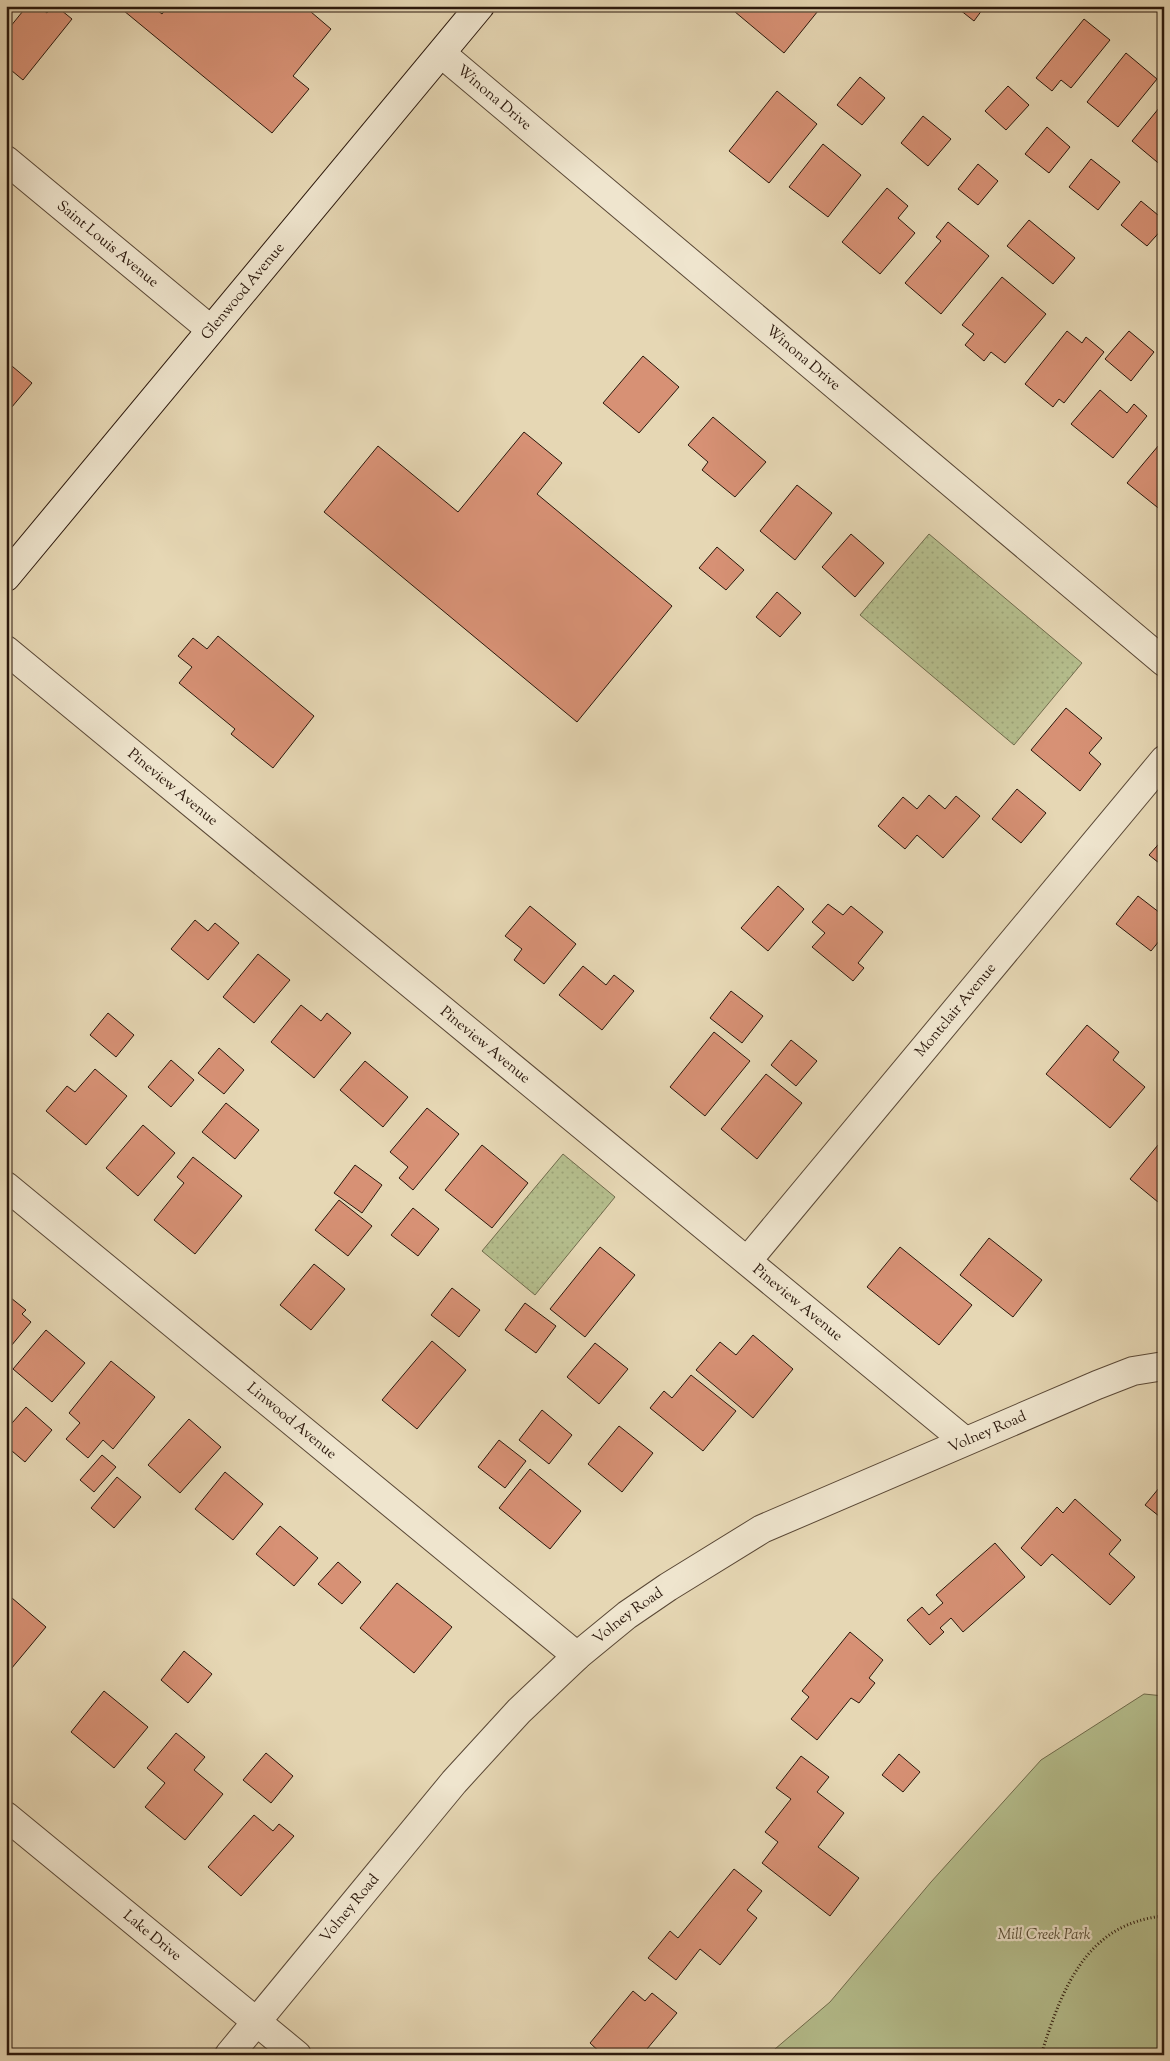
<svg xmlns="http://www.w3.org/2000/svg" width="1170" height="2061" font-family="'Sorts Mill Goudy',serif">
<defs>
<pattern id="grass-dots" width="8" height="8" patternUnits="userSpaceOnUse" patternTransform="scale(1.25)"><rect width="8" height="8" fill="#b5be8d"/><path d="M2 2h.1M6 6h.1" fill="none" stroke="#9ca378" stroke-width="1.8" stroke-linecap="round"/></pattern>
</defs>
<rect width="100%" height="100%" fill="#e6d7b4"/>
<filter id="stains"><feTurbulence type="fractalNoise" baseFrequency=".004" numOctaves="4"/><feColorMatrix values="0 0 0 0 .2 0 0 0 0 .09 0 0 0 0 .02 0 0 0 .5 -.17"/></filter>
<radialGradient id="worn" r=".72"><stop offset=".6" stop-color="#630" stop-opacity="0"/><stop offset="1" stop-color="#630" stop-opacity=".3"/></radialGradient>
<path fill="url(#grass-dots)" stroke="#706b4c" d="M 929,534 L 1082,663 L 1014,745 L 860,615 Z
M 563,1154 L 615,1197 L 535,1295 L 482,1251 Z"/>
<path fill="#b5be8d" stroke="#706b4c" d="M 1144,1694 L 1164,1696 L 1164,2055 L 768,2055 L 830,2002 L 931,1882 L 1041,1760 Z"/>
<path fill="#d79175" stroke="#2b180c" d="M 27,6 L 38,6 L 47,13 L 52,6 L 56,6 L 72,19 L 23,80 L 6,66 L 6,32 Z
M 118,6 L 152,6 L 162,14 L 168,6 L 304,6 L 331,29 L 293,76 L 309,89 L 272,133 Z
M 728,6 L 822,6 L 784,53 Z
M 955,6 L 985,6 L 974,21 Z
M 1084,19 L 1110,40 L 1071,88 L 1061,80 L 1052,91 L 1036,78 Z
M 1126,53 L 1157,79 L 1118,127 L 1087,102 Z
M 860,77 L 885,98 L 862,125 L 837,105 Z
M 1008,86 L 1029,105 L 1006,130 L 985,111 Z
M 777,91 L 817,124 L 769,183 L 729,151 Z
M 1164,102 L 1164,166 L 1163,167 L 1132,141 Z
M 923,116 L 951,139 L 928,166 L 901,143 Z
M 1047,127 L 1070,147 L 1049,173 L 1025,154 Z
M 823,144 L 861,175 L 828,217 L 789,187 Z
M 1091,159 L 1120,182 L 1098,210 L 1069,187 Z
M 978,164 L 998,181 L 978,205 L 958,189 Z
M 887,188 L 908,206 L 898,218 L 915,233 L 880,274 L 842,242 Z
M 1141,201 L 1164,220 L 1164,227 L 1147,246 L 1121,225 Z
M 1029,220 L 1075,258 L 1053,284 L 1007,246 Z
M 948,222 L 989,256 L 941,314 L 905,283 L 941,241 L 936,237 Z
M 1002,277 L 1046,314 L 1005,363 L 991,352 L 984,361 L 965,345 L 974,334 L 962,325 Z
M 1067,331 L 1082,343 L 1086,337 L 1104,352 L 1064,403 L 1059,399 L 1053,407 L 1025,384 Z
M 1129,331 L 1154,352 L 1131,381 L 1105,359 Z
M 643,356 L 679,387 L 639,433 L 603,403 Z
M 6,361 L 32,383 L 6,414 Z
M 1100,390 L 1127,413 L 1134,404 L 1147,416 L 1113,458 L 1071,424 Z
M 713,417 L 766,462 L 735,497 L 702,470 L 708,462 L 688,445 Z
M 524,432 L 562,463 L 537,494 L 672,606 L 577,722 L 324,512 L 378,446 L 458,512 Z
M 1164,439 L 1164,509 L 1162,511 L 1127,483 Z
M 797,485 L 832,513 L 795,560 L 760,531 Z
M 851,534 L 884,563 L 855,597 L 822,567 Z
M 717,547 L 744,570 L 726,590 L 699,568 Z
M 777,592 L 801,613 L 780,637 L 756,617 Z
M 218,636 L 314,716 L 273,768 L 231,734 L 235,729 L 179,683 L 192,667 L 178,656 L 193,638 L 207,649 Z
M 1066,708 L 1102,738 L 1089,753 L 1101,764 L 1080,791 L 1031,750 Z
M 1017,789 L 1046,813 L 1021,843 L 992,819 Z
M 929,795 L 945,809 L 956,796 L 980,816 L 943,858 L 917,835 L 905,849 L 878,826 L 903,797 L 917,809 Z
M 1164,838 L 1164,867 L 1149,855 Z
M 778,886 L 804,909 L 768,951 L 741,928 Z
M 1138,896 L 1164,916 L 1164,935 L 1151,951 L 1116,924 Z
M 828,904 L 843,915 L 851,906 L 883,932 L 858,963 L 864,968 L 853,981 L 812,947 L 825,933 L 812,922 Z
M 530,906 L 576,944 L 544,984 L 514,960 L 522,949 L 505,936 Z
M 195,920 L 208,931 L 215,923 L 239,943 L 208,980 L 171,949 Z
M 258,954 L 290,980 L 254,1023 L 223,997 Z
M 583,966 L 606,985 L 614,975 L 634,991 L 602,1030 L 559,995 Z
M 731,991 L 763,1016 L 742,1043 L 710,1018 Z
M 301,1005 L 321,1021 L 327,1013 L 351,1033 L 314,1078 L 271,1042 Z
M 108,1013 L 134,1035 L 116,1057 L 90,1035 Z
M 1087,1025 L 1119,1052 L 1113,1060 L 1145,1087 L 1110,1128 L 1046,1074 Z
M 714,1032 L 750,1061 L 705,1116 L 670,1087 Z
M 791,1040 L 817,1061 L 796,1086 L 771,1065 Z
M 219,1048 L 244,1070 L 224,1094 L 198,1073 Z
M 171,1060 L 194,1080 L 171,1107 L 148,1087 Z
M 365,1061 L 408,1097 L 383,1127 L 340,1090 Z
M 95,1069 L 127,1096 L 86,1145 L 46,1111 L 67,1086 L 75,1092 Z
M 766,1074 L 802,1103 L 757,1159 L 721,1129 Z
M 226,1103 L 259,1130 L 235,1159 L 202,1132 Z
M 427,1108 L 459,1134 L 413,1190 L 399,1178 L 408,1167 L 390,1152 Z
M 143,1125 L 175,1153 L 138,1196 L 106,1168 Z
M 1163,1139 L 1164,1139 L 1164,1207 L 1130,1179 Z
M 482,1145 L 528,1183 L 492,1228 L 445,1190 Z
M 193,1157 L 242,1196 L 195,1254 L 154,1220 L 184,1183 L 177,1177 Z
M 355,1165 L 382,1185 L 362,1213 L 334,1193 Z
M 339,1200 L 372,1226 L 348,1256 L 315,1230 Z
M 413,1208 L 439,1229 L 418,1256 L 391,1235 Z
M 989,1238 L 1042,1280 L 1013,1317 L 960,1275 Z
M 600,1247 L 635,1275 L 585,1337 L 550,1309 Z
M 900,1247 L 972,1305 L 939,1345 L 867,1287 Z
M 314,1264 L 345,1289 L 311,1330 L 280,1305 Z
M 452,1288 L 480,1310 L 459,1337 L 431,1315 Z
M 6,1294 L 26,1310 L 22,1314 L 31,1322 L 6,1352 Z
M 525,1303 L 556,1326 L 536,1353 L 505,1330 Z
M 46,1330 L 85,1363 L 52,1402 L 13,1369 Z
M 753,1335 L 793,1369 L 753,1418 L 696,1370 L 720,1342 L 736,1355 Z
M 432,1341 L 466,1370 L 417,1429 L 382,1400 Z
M 595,1343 L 628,1369 L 599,1404 L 567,1377 Z
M 111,1361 L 155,1397 L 113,1449 L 103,1440 L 88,1458 L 66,1439 L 80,1423 L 69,1413 Z
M 691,1375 L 736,1411 L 703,1451 L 650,1408 L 664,1391 L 672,1398 Z
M 26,1407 L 52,1430 L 25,1462 L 6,1446 L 6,1430 Z
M 542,1410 L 572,1435 L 549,1464 L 519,1440 Z
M 189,1419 L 221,1447 L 180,1493 L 148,1465 Z
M 619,1426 L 653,1453 L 622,1492 L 588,1464 Z
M 499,1440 L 526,1461 L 505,1488 L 478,1467 Z
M 102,1455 L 116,1467 L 94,1492 L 80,1480 Z
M 530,1469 L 581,1511 L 550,1549 L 499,1508 Z
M 225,1472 L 263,1504 L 233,1540 L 195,1509 Z
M 117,1477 L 141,1497 L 114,1528 L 91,1508 Z
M 1164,1482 L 1164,1520 L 1145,1505 Z
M 1075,1499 L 1121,1540 L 1109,1554 L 1135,1577 L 1110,1605 L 1052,1554 L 1041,1566 L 1021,1548 L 1057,1507 L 1063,1513 Z
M 280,1526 L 318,1558 L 294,1586 L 256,1554 Z
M 995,1543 L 1025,1577 L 963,1632 L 951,1618 L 940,1628 L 944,1632 L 930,1645 L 907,1620 L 922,1607 L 929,1615 L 943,1603 L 936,1595 Z
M 338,1562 L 361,1582 L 342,1604 L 318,1584 Z
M 397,1583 L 452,1627 L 414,1673 L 360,1628 Z
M 12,1598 L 46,1627 L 6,1675 L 6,1605 Z
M 850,1632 L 883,1660 L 869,1678 L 875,1683 L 859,1703 L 851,1698 L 817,1740 L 791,1719 L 809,1697 L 802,1691 Z
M 184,1651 L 212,1674 L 188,1703 L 161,1680 Z
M 104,1691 L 148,1727 L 114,1768 L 71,1732 Z
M 176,1733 L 205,1757 L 194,1770 L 223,1794 L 185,1840 L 145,1807 L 165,1783 L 147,1768 Z
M 266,1753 L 293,1776 L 271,1803 L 243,1780 Z
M 899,1754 L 920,1772 L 903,1792 L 882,1775 Z
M 801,1756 L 829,1777 L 817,1792 L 844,1813 L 818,1847 L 859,1878 L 830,1916 L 762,1863 L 778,1842 L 765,1832 L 791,1799 L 776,1788 Z
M 254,1815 L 273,1831 L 279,1824 L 294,1836 L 241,1896 L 208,1867 Z
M 734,1869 L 762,1891 L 747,1910 L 757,1918 L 720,1965 L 700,1949 L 676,1980 L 648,1958 L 670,1931 L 678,1938 Z
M 633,1991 L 645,2001 L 652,1993 L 677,2013 L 642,2055 L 603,2055 L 590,2043 Z"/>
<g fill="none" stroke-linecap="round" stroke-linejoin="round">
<g stroke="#5a4836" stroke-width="30">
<g id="street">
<path id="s1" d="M 442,54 L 1164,662"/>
<path id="s2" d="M 6,160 L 210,329"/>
<path id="s3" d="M 6,650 L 965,1441"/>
<path id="s4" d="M 6,1186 L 577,1656"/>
<path id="s5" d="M 748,1260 L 1164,760"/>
<path id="s6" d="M 6,1816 L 297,2055"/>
<path id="s7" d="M 229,2055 L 454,1782 L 519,1711 L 577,1656 L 627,1615 L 668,1587 L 762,1529 L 1097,1385 L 1133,1371 L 1164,1366"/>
</g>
</g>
<g stroke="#2b180c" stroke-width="30">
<g id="secondary">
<path id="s8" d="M 6,577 L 480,6"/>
</g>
</g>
<path stroke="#2b180c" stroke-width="3" stroke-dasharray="1 2.5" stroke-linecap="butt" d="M 1041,2055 C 1062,1989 1086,1923 1164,1916"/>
<use href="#street" stroke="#efe5ce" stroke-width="28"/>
<use href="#secondary" stroke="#efe5ce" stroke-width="28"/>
</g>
<g text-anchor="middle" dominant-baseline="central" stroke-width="4.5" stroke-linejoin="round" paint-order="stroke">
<g font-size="15" fill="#2b180c" stroke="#efe5ce">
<text stroke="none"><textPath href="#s1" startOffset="68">Winona Drive</textPath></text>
<text stroke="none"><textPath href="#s2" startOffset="132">Saint Louis Avenue</textPath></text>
<text stroke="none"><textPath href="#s8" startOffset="371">Glenwood Avenue</textPath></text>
<text stroke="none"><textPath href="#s1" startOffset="472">Winona Drive</textPath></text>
<text stroke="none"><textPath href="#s3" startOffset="216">Pineview Avenue</textPath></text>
<text stroke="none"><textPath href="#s5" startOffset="325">Montclair Avenue</textPath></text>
<text stroke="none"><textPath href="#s3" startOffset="621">Pineview Avenue</textPath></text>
<text stroke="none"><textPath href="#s3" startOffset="1026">Pineview Avenue</textPath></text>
<text stroke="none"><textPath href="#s4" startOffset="370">Linwood Avenue</textPath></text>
<text stroke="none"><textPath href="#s7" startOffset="1000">Volney Road</textPath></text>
<text stroke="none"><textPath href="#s7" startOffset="595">Volney Road</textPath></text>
<text stroke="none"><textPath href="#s7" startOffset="190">Volney Road</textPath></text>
<text stroke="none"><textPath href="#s6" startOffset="189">Lake Drive</textPath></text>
</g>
<g font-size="15" font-style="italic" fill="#544a33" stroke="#efe5ce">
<text x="1044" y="1935">Mill Creek Park</text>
</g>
</g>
<rect width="1170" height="2061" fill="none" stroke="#e6d7b4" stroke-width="25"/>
<rect x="8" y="8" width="1155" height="2046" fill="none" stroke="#2b180c" stroke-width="2.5"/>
<rect x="12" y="12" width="1145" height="2036" fill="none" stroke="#2b180c"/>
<rect width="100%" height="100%" filter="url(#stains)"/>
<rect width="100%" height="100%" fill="url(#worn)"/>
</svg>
